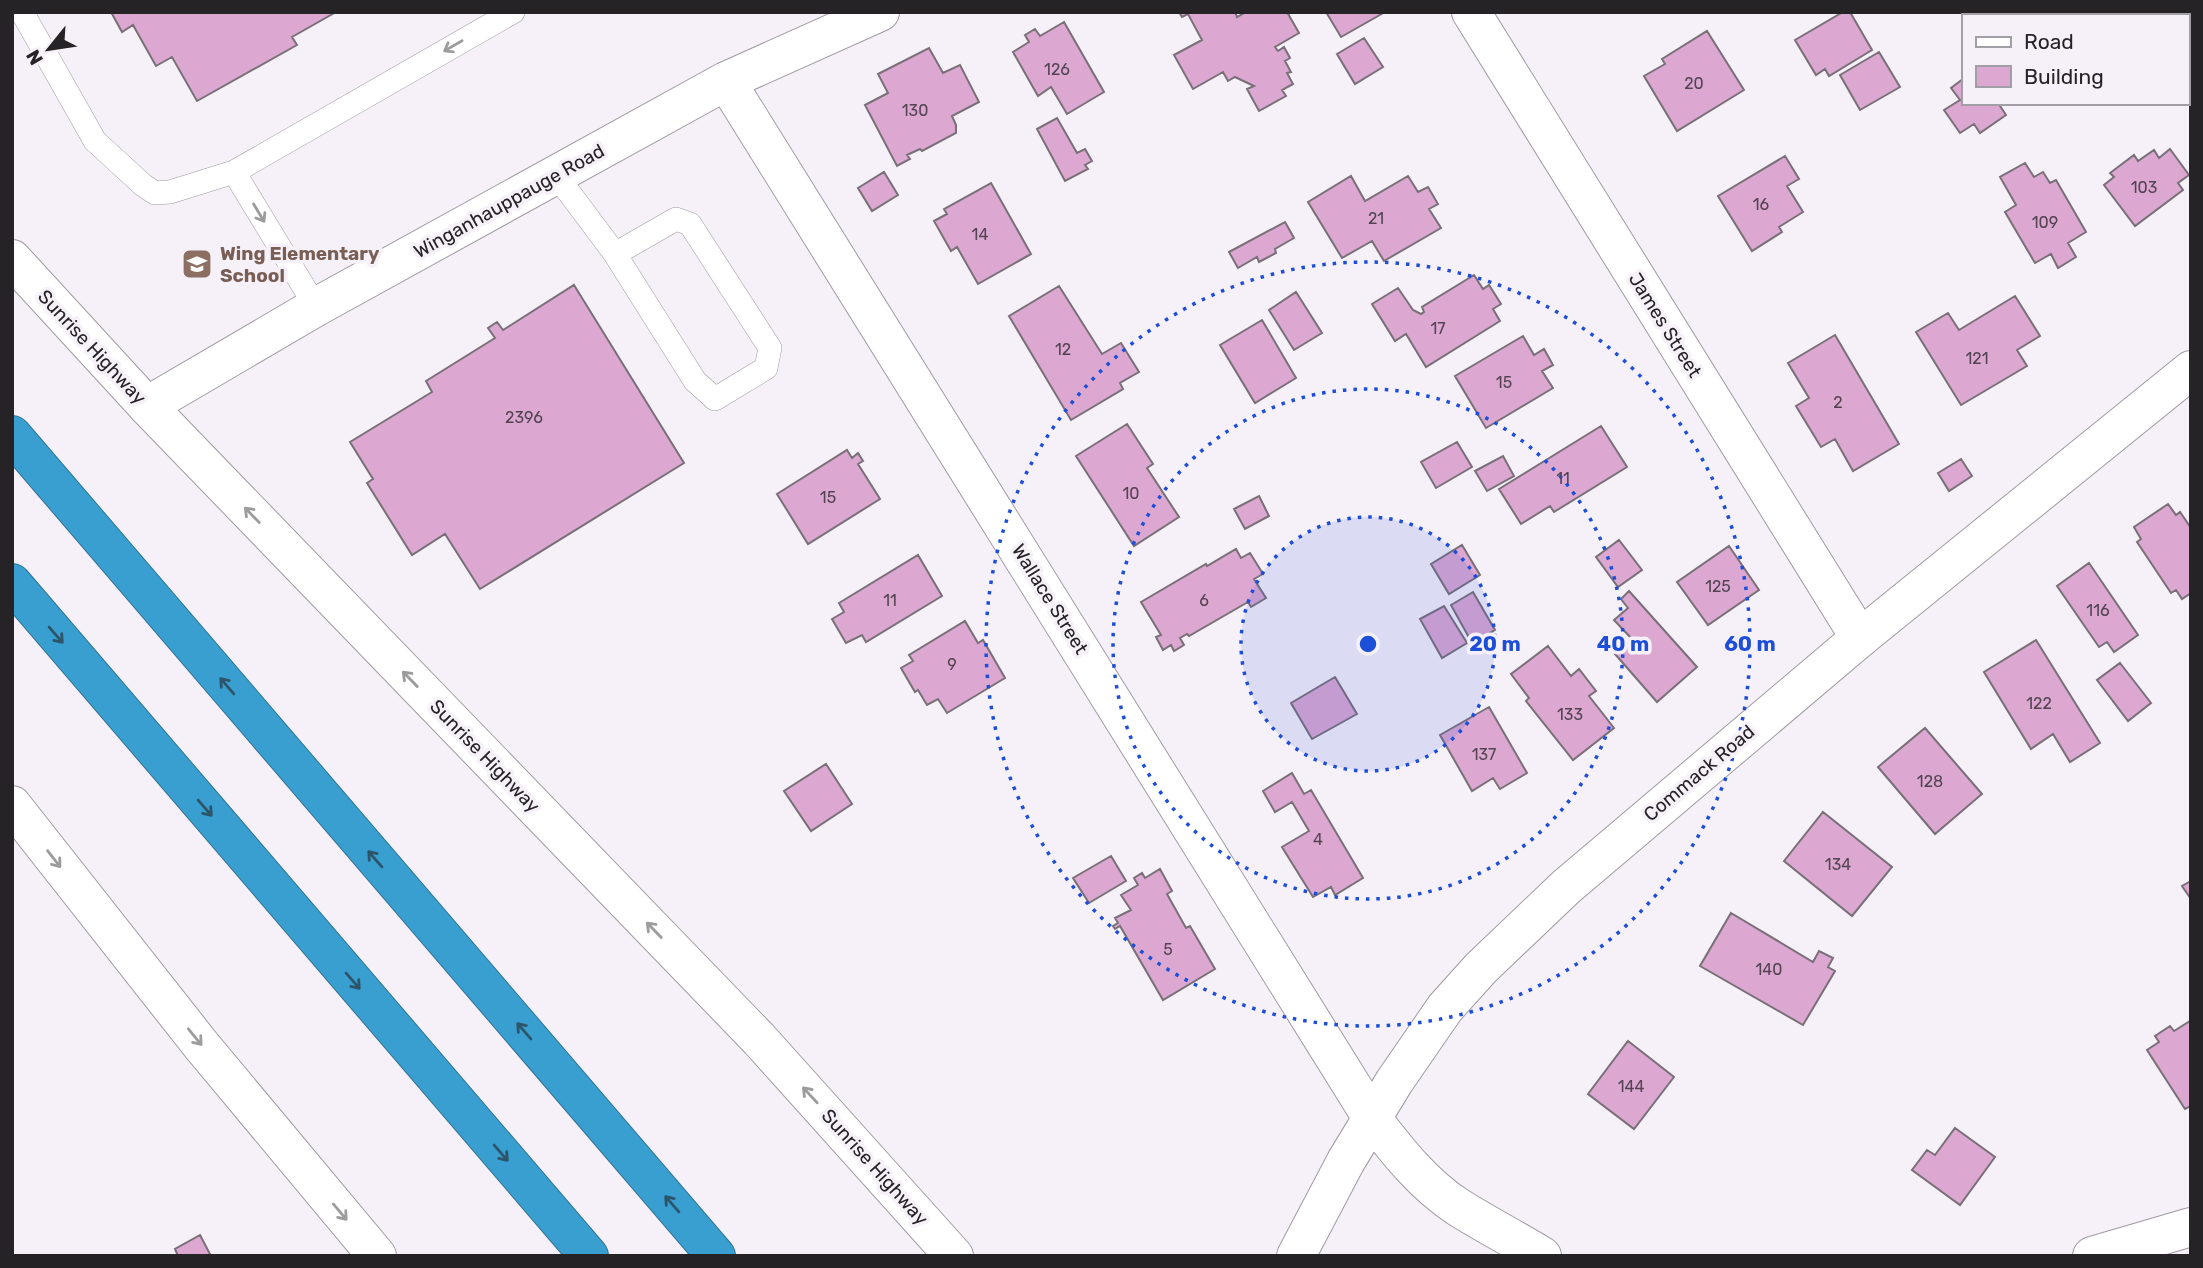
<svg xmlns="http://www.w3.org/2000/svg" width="2203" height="1268" font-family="Rubik,sans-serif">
<rect width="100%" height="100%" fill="#f6f0f9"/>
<path fill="#dca8d2" stroke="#797077" stroke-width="2" d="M 111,12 L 336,12 L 292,37 L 297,45 L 197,101 L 172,57 L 156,66 L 133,25 L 122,32 Z
M 1179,12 L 1235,12 L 1237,17 L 1246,12 L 1287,12 L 1299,33 L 1275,47 L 1278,51 L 1284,47 L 1290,58 L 1285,61 L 1291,72 L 1287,73 L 1293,84 L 1282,90 L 1286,96 L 1259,111 L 1247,89 L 1254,86 L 1235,77 L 1228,81 L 1223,72 L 1193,89 L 1174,55 L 1202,40 L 1188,14 L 1182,17 Z
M 1326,12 L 1385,12 L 1341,37 Z
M 1843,12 L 1850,12 L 1872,50 L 1829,76 L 1825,69 L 1816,75 L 1795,40 Z
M 1064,22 L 1104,92 L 1067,114 L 1051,87 L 1038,96 L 1013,52 L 1029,42 L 1025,35 L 1035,29 L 1040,36 Z
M 1707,31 L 1744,90 L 1677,131 L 1644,76 L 1665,64 L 1662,59 Z
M 1364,38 L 1383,67 L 1355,84 L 1337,54 Z
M 929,48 L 943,73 L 960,65 L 979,102 L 952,116 L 956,125 L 956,133 L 922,151 L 920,149 L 907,155 L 910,159 L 897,166 L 865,105 L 888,93 L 878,74 Z
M 1879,52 L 1900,87 L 1860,110 L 1840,75 Z
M 1963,79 L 1963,103 L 1998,103 L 2006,115 L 1980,133 L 1974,124 L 1960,133 L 1944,110 L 1960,100 L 1951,88 Z
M 1057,118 L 1077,153 L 1085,149 L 1092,161 L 1085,165 L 1088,169 L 1065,181 L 1037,129 Z
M 2170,149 L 2189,175 L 2178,183 L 2183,190 L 2135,226 L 2104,185 L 2114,177 L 2110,173 L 2134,155 L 2138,161 L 2154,150 L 2159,158 Z
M 1785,156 L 1799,179 L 1787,186 L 1803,212 L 1779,227 L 1782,232 L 1752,251 L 1718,196 Z
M 2025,163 L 2034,177 L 2043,172 L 2050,183 L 2056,180 L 2086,232 L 2068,243 L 2076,257 L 2058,268 L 2051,254 L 2035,263 L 2005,212 L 2016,205 L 2000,177 Z
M 884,172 L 898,195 L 872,211 L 858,188 Z
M 1351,176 L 1365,201 L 1408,176 L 1418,192 L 1428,187 L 1438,204 L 1429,209 L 1441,228 L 1384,261 L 1372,241 L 1342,258 L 1308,202 Z
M 991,183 L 1031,254 L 978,284 L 957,247 L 951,251 L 934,221 L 947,214 L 944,209 Z
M 1285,222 L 1294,238 L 1275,249 L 1276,253 L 1259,262 L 1257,257 L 1238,268 L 1229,252 Z
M 1474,275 L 1483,289 L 1489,285 L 1501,304 L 1493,309 L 1500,321 L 1426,367 L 1406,334 L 1395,341 L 1372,304 L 1398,288 L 1413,310 L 1421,314 L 1424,312 L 1422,307 Z
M 574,285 L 684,463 L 480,589 L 445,534 L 412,555 L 367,483 L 373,479 L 350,442 L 432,392 L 426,381 L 495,338 L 488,328 L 497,322 L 503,330 Z
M 1059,286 L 1102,354 L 1121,343 L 1139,372 L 1120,383 L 1123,389 L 1071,420 L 1009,316 Z
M 1296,292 L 1322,333 L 1294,350 L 1269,310 Z
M 2015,296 L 2040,336 L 2017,350 L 2027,366 L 1961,405 L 1916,332 L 1948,313 L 1959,330 Z
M 1262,320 L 1296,378 L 1255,403 L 1220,345 Z
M 1835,335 L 1899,444 L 1853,471 L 1835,439 L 1821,447 L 1796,406 L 1809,398 L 1788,363 Z
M 1523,336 L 1534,355 L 1544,349 L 1553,365 L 1542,371 L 1553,388 L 1486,428 L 1455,376 Z
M 1127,424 L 1153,464 L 1147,468 L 1179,517 L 1134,546 L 1076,456 Z
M 1601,426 L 1627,467 L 1554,512 L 1550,506 L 1521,524 L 1499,489 Z
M 1457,442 L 1472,467 L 1436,488 L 1421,462 Z
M 847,450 L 852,458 L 858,453 L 863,461 L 858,464 L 880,499 L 808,544 L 777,494 Z
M 1503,456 L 1514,476 L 1487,491 L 1475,471 Z
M 1961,459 L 1972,476 L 1949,491 L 1938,473 Z
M 1259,496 L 1269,516 L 1245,529 L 1234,509 Z
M 2168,504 L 2176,515 L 2180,512 L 2191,528 L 2191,593 L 2182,599 L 2176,590 L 2171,593 L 2137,542 L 2141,539 L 2134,527 Z
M 1619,540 L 1642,570 L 1618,587 L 1596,557 Z
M 1462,545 L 1480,575 L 1449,594 L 1431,564 Z
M 1729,546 L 1759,590 L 1708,625 L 1677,582 Z
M 1236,549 L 1241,558 L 1250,553 L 1263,574 L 1254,579 L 1266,598 L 1251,607 L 1248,602 L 1189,636 L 1187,634 L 1180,638 L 1184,645 L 1174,651 L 1171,645 L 1163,650 L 1156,637 L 1161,635 L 1141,602 L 1206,564 L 1207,566 Z
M 918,555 L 942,596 L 866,642 L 862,635 L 846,643 L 832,619 L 844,612 L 839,603 Z
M 2089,563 L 2138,635 L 2114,652 L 2107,642 L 2099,647 L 2057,586 Z
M 1629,591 L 1697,667 L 1657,702 L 1615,654 L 1632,639 L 1614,620 L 1628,608 L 1621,599 Z
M 1473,592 L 1495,630 L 1472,643 L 1451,605 Z
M 1444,606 L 1467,643 L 1442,658 L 1420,619 Z
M 965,621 L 978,643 L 983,640 L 1005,678 L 947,713 L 938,699 L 927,705 L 918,690 L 915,692 L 901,668 L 913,661 L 909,655 Z
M 2036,640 L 2100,743 L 2070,762 L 2053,734 L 2031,749 L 1984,672 Z
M 1548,646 L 1571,676 L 1579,669 L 1596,691 L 1589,696 L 1614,728 L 1573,760 L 1526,701 L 1529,698 L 1511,674 Z
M 2120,663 L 2151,703 L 2128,721 L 2097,680 Z
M 1335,677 L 1357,714 L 1312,739 L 1291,703 Z
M 1489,707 L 1527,773 L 1500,789 L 1493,778 L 1472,791 L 1440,735 Z
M 1925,728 L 1982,794 L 1935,834 L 1878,767 Z
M 826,764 L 852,804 L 811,831 L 784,791 Z
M 1292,773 L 1304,794 L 1311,790 L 1363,878 L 1335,895 L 1331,887 L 1313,897 L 1282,847 L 1309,831 L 1292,802 L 1275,812 L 1263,791 Z
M 1823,812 L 1892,867 L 1852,916 L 1784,861 Z
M 1111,856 L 1126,881 L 1089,903 L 1073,878 Z
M 1160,869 L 1172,891 L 1167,894 L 1186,928 L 1190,926 L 1215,969 L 1163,1000 L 1120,926 L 1115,929 L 1113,926 L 1118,923 L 1115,918 L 1131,910 L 1121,895 L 1138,885 L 1134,878 L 1142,873 L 1145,878 Z
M 2191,881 L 2191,899 L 2182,886 Z
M 1731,913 L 1813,962 L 1819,951 L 1833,958 L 1828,967 L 1835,971 L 1803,1025 L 1700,966 Z
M 2190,1021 L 2191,1106 L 2185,1109 L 2147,1050 L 2159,1042 L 2155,1036 L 2170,1026 L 2174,1031 Z
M 1628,1041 L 1674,1077 L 1634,1129 L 1588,1094 Z
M 1955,1128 L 1995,1157 L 1960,1205 L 1912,1170 L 1927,1150 L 1935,1155 Z
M 200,1235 L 211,1256 L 178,1256 L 175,1249 Z"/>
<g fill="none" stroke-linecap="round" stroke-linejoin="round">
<g stroke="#a09aa3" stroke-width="24">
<path id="lane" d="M 22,12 L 95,141 L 143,185 L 155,193 L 170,192 L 234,172
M 556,175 L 615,254 L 695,381 L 715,399 L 766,368 L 770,348 L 690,224 L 676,219 L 615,254
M 316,307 L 234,172 L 513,12"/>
</g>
<g stroke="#a09aa3" stroke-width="40">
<path id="street" d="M 1471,12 L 1860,638
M 726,81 L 1372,1118
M 147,406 L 316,307 L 726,81 L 880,12"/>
</g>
<g stroke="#a09aa3" stroke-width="40">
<path id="secondary" d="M 12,259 L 147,406 L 759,1039 L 954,1256
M 12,805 L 201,1045 L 377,1256
M 1372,1118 C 1397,1151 1423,1184 1458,1207 C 1485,1224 1514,1239 1542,1256
M 1296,1256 L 1346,1161 L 1394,1082 L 1445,1008 L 1481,968 L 1566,887 L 1860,638 L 2191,370
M 2092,1256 L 2191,1227"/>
</g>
<g stroke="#327494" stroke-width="40">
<path id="highway" d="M 12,435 L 716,1256
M 12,583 L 589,1256"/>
</g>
<use href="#lane" stroke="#fff" stroke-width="23"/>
<use href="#street" stroke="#fff" stroke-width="38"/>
<use href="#secondary" stroke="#fff" stroke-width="38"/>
<use href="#highway" stroke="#399fd0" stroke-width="38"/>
</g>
<defs><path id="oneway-shaft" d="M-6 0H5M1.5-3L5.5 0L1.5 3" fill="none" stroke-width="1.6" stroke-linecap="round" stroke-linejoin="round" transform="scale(1.75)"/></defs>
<g stroke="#9d9c9d">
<use href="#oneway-shaft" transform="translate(453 46) rotate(150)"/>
<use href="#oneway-shaft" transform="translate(259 213) rotate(59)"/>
<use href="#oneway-shaft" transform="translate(252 515) rotate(-134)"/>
<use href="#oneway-shaft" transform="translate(410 679) rotate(-134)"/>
<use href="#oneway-shaft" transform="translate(54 859) rotate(52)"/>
<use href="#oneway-shaft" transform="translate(654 930) rotate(-134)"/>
<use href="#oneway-shaft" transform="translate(195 1037) rotate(51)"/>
<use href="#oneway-shaft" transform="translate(810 1095) rotate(-133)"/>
<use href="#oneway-shaft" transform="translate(340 1212) rotate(50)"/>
</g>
<g stroke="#2d556a">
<use href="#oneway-shaft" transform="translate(56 635) rotate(49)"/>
<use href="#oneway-shaft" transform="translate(227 686) rotate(-131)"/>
<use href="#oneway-shaft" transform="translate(205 808) rotate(49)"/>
<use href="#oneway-shaft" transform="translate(375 859) rotate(-131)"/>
<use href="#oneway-shaft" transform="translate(353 981) rotate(49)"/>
<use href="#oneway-shaft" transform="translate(524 1031) rotate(-131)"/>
<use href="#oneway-shaft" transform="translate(501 1153) rotate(49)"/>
<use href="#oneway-shaft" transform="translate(672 1204) rotate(-131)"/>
</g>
<circle cx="1368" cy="644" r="127" fill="#1d4ed8" fill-opacity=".12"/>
<g fill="none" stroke="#1d4ed8" stroke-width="3.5" stroke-dasharray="3.5 7">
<circle cx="1368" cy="644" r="127"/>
<circle cx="1368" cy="644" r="255"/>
<circle cx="1368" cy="644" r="382"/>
</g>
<defs>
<g id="school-square" transform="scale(1.575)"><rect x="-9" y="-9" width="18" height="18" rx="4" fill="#8d6e63" stroke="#f6f0f9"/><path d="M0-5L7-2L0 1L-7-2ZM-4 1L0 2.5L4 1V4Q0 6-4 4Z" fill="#fff"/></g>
</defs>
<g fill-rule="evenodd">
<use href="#school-square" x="197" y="264"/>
</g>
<g text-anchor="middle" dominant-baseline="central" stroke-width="7" stroke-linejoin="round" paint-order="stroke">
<g font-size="16" fill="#534451">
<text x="1057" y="69">126</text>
<text x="1694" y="83">20</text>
<text x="915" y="110">130</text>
<text x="2144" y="187">103</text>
<text x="1761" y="204">16</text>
<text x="1376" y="218">21</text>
<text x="2045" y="222">109</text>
<text x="980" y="234">14</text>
<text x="1438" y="328">17</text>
<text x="1063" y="349">12</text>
<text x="1977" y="358">121</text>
<text x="1504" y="382">15</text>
<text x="1838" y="402">2</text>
<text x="524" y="417">2396</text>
<text x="1563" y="478">11</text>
<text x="1131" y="493">10</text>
<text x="828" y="497">15</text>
<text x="1718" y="586">125</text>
<text x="890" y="600">11</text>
<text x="1204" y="600">6</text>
<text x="2098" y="610">116</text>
<text x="952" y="664">9</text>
<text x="2039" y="703">122</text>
<text x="1570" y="714">133</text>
<text x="1484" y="754">137</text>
<text x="1930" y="781">128</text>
<text x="1318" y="839">4</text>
<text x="1838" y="864">134</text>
<text x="1168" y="949">5</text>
<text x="1769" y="969">140</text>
<text x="1631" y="1086">144</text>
</g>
<g font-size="19" fill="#252326" stroke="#f6f0f9">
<text transform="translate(509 201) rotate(-29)">Winganhauppauge Road</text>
<text transform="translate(1665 325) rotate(58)">James Street</text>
<text transform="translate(92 347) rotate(47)">Sunrise Highway</text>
<text transform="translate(1050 599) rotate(58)">Wallace Street</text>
<text transform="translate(485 756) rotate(46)">Sunrise Highway</text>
<text transform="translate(1699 773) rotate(-40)">Commack Road</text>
<text transform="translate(875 1167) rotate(48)">Sunrise Highway</text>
</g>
<g font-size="19" font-weight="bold" fill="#785e54" stroke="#f6f0f9" text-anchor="start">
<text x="220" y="253">Wing Elementary<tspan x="220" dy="22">School</tspan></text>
</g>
</g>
<circle cx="1368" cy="644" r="10" fill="#1d4ed8" stroke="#f6f0f9" stroke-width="3.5"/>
<g font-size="21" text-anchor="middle" font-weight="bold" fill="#1d4ed8" stroke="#f6f0f9" stroke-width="7" stroke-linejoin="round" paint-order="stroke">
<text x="1495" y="651">20 m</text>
<text x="1623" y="651">40 m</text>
<text x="1750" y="651">60 m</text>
</g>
<rect width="2203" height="1268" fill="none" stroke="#252326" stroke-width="28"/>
<rect x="1962" y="14" width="228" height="91" fill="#f6f0f9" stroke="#a29ea5" stroke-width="2"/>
<rect x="1976" y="37" width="35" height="10" fill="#ffffff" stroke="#a29ea5" stroke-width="2"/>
<text x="2024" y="49" font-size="21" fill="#252326">Road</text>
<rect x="1976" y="66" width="35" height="21" fill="#dca8d2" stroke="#a29ea5" stroke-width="2"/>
<text x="2024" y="84" font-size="21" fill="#252326">Building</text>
<g transform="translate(49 49) rotate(240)" stroke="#f6f0f9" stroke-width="5" paint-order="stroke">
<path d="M0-5L12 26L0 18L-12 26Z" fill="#252326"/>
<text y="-10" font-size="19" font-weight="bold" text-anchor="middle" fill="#252326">N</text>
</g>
</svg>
